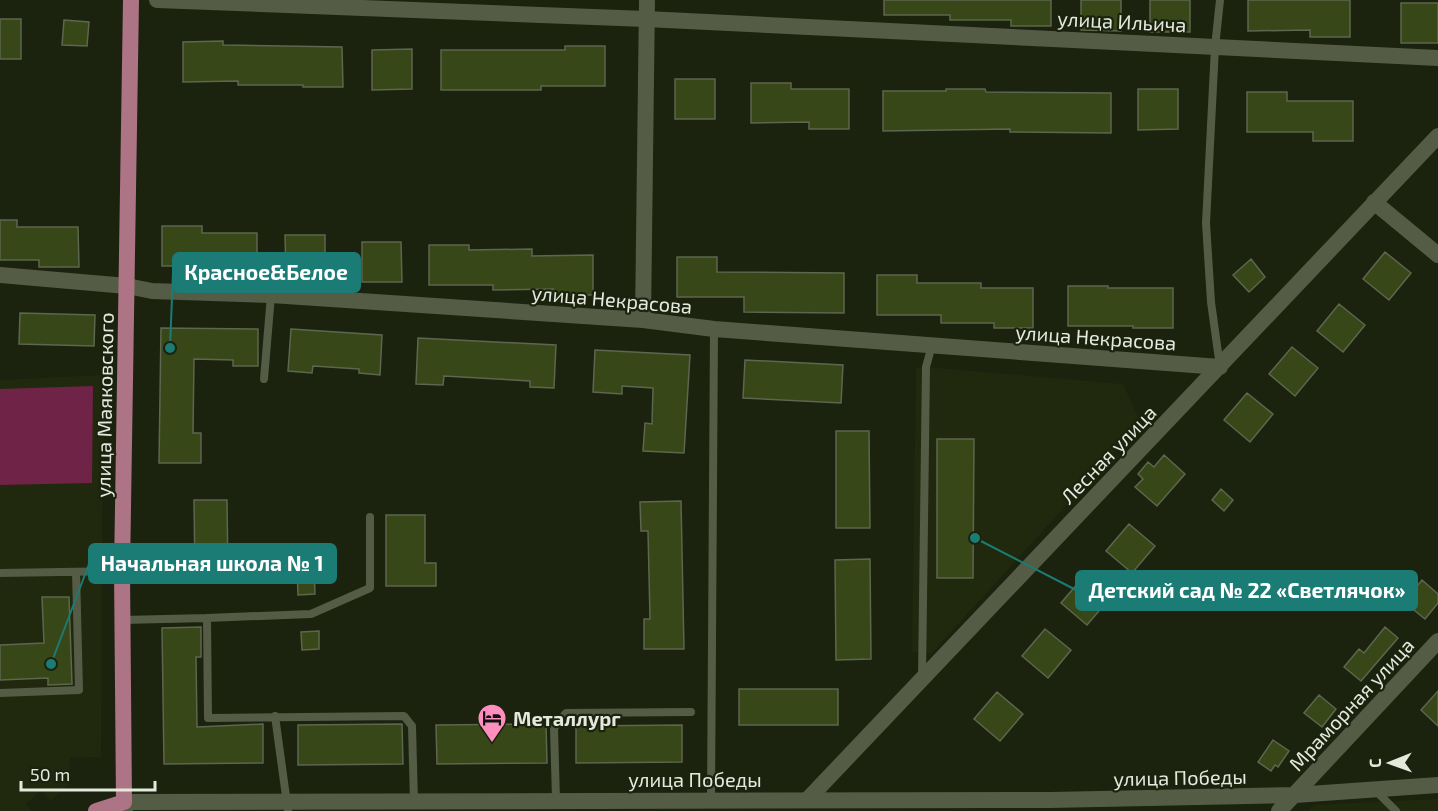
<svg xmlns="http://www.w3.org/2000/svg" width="1438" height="811" font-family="'Exo 2',sans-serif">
<rect width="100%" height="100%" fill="#1b220e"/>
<path fill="#20290e" d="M 926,367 L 1123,384 L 1141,423 L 932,653 L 912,652 L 916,368 Z
M 103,375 L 101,757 L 70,758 L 69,784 L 51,800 L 41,790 L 26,804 L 31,811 L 0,811 L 0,380 Z
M 1438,799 L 1438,811 L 1308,811 L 1314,805 Z"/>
<path fill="#6f2347" d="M 93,386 L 92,483 L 0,485 L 0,389 Z"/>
<path fill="#384717" stroke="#5d664f" stroke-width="1.5" d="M 884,0 L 1051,0 L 1051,26 L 1011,26 L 1011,20 L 950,20 L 950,15 L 884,15 Z
M 1081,0 L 1121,0 L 1121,31 L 1081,30 Z
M 1150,0 L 1190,0 L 1190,32 L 1150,32 Z
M 1248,0 L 1350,0 L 1350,37 L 1310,37 L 1310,30 L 1248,31 Z
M 1401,3 L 1438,3 L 1438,43 L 1401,43 Z
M 0,19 L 21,19 L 21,59 L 0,59 Z
M 64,20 L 89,22 L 87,46 L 62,45 Z
M 223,41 L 223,45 L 342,47 L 343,87 L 303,87 L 303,85 L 238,85 L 238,81 L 183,82 L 183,42 Z
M 565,46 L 605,46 L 605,86 L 541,86 L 541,90 L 441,90 L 441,50 L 565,50 Z
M 412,49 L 412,89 L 372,90 L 372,50 Z
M 675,79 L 715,79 L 715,119 L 675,119 Z
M 751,83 L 791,83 L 791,89 L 849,89 L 849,129 L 809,129 L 809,122 L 751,123 Z
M 946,89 L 985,89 L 986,92 L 1111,93 L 1111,133 L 1010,132 L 1010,129 L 883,131 L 883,91 L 946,91 Z
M 1138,89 L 1178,89 L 1178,129 L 1138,130 Z
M 1247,92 L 1287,92 L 1287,101 L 1353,101 L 1353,141 L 1313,141 L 1313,132 L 1247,132 Z
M 0,220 L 17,220 L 17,227 L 78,227 L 79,267 L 39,267 L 39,260 L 0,260 Z
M 162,226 L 202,226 L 202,233 L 257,233 L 257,273 L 217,273 L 217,266 L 162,266 Z
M 285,235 L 325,235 L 325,275 L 286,275 Z
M 362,242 L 401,242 L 402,282 L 362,282 Z
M 429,245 L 469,245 L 469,250 L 532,249 L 532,256 L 593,255 L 593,295 L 553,295 L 553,289 L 493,290 L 493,285 L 429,285 Z
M 1385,252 L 1411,273 L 1389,300 L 1363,279 Z
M 677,257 L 717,257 L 717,272 L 844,273 L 844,313 L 744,312 L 744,297 L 677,297 Z
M 1251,259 L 1265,277 L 1249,292 L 1233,275 Z
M 877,275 L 917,275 L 917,283 L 981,283 L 981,288 L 1033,288 L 1033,328 L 994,328 L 994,323 L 941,323 L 941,315 L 877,315 Z
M 1068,286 L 1108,286 L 1108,288 L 1173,288 L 1173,328 L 1133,328 L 1133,326 L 1068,326 Z
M 1339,304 L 1365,325 L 1343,352 L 1317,331 Z
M 20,313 L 95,315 L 94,346 L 19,344 Z
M 161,328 L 258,329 L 258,366 L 233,366 L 233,360 L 194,359 L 193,433 L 201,433 L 201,463 L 159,463 Z
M 291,329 L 382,335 L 380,375 L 359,373 L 359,369 L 313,366 L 312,373 L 288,371 Z
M 418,338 L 556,345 L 554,388 L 530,387 L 530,381 L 444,376 L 443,385 L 416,384 Z
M 1292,347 L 1318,368 L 1295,396 L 1269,374 Z
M 595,350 L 690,355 L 684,453 L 643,451 L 645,423 L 652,424 L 653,388 L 622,386 L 622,394 L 593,392 Z
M 745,360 L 843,365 L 841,403 L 743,398 Z
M 1247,393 L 1273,414 L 1250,442 L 1224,420 Z
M 836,431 L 869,431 L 870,528 L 836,528 Z
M 937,439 L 974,439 L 973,578 L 937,578 Z
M 1164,455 L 1185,474 L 1157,506 L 1135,487 L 1143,479 L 1138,474 L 1148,462 L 1154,467 Z
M 1221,489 L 1233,500 L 1224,511 L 1212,500 Z
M 194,500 L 227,500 L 228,574 L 195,575 Z
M 681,501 L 684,649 L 644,649 L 644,619 L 650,619 L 648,531 L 641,531 L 640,502 Z
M 386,515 L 425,515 L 425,563 L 436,563 L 436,586 L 386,586 Z
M 1129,524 L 1155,546 L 1132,573 L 1106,551 Z
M 870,559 L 871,659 L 836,660 L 835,560 Z
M 314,566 L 315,594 L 298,595 L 297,567 Z
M 1084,576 L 1110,598 L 1087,625 L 1061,603 Z
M 1422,580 L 1438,594 L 1438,603 L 1425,619 L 1404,602 Z
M 42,597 L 69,597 L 72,684 L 48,685 L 48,678 L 0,680 L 0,645 L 44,643 Z
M 201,627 L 201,657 L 196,657 L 197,727 L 263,724 L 263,763 L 164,764 L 162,628 Z
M 1385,627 L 1398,638 L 1361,681 L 1344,667 L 1359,649 L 1364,653 Z
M 1045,629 L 1071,650 L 1048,678 L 1022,656 Z
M 319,631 L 319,649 L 302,650 L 301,632 Z
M 739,689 L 838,689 L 838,725 L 739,725 Z
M 1438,691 L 1438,726 L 1421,710 Z
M 997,692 L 1023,714 L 1000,741 L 974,719 Z
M 1319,695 L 1336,709 L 1322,727 L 1304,713 Z
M 402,724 L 403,764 L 298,765 L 298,725 Z
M 546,724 L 547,763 L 437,764 L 436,725 Z
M 682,725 L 682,762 L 576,763 L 576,726 Z
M 1273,740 L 1289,751 L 1278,767 L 1275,765 L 1271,771 L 1258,762 Z"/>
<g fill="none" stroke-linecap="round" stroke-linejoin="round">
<path stroke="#545c46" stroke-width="8" d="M 1220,367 L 1211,302 L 1206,223 L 1215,47 L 1220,0
M 264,379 L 271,295
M 0,573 L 122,571
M 207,618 L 311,614 L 370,588 L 370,517
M 122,620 L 207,618 L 208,718 L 404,716 L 412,726 L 414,802
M 922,677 L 926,367 L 932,345
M 0,693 L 79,690 L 76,572
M 275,716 L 288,811
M 1375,790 L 1396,811
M 556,800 L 554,728 L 566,713 L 691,712
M 711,800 L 714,329"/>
<path stroke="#545c46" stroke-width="16" d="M 157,0 L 646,19 L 1438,58
M 1374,202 L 1438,255
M 0,275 L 127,286 L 152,291 L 271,295 L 643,320 L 714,329 L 1220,367
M 643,320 L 647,0
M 808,799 L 1438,136"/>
<path stroke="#545c46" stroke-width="16" d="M 125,811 L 124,802 L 1050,800 L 1295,795 L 1438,785
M 1279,811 L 1438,641"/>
<path stroke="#ac7484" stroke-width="16" d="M 96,811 L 124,802 L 122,571 L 131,0"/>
</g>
<defs>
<g id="hotel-pin" transform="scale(1.5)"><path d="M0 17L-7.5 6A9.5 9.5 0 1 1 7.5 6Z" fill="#fe8ebd" stroke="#1b220e"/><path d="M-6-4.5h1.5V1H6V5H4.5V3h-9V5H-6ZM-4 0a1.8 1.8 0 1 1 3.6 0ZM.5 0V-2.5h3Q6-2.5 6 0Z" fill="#111"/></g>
</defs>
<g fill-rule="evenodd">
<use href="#hotel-pin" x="492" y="718"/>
</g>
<g text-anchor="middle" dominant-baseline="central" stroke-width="4.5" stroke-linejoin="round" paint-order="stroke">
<g font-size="20" fill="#e3e9dc" stroke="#1b220e">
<text transform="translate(1122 21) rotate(3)">улица Ильича</text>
<text transform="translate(612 299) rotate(5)">улица Некрасова</text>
<text transform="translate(1096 337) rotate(4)">улица Некрасова</text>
<text transform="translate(104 405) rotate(-89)">улица Маяковского</text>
<text transform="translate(1108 454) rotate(-46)">Лесная улица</text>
<text transform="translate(1351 704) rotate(-47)">Мраморная улица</text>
<text transform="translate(1180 777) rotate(-1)">улица Победы</text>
<text x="695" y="779">улица Победы</text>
</g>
<g font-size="20" font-weight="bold" fill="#e3e9dc" stroke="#1b220e" text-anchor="start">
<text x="513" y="718">Металлург</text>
</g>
</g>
<path fill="none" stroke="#1a7c74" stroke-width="2" d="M170 348L173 272M51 664L89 564M975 538L1076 590"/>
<g fill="#1a7c74" stroke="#1b220e" stroke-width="2">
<circle cx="170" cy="348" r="6"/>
<circle cx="51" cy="664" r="6"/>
<circle cx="975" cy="538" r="6"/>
</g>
<g fill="#1a7c74" stroke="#1a7c74" stroke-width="2">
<rect x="173" y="253" width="187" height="39" rx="6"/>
<rect x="89" y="544" width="247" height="39" rx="6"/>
<rect x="1076" y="571" width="341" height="39" rx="6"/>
</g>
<g font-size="21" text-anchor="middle" font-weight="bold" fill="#fff">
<text x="266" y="280">Красное&amp;Белое</text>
<text x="212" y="571">Начальная школа № 1</text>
<text x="1247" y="598">Детский сад № 22 «Светлячок»</text>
</g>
<g transform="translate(1390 763) rotate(269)" stroke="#1b220e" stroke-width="4.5" paint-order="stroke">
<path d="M0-4.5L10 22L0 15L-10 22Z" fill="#e3e9dc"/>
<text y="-9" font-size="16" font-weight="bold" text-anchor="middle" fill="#e3e9dc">С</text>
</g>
<path d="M21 781v9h134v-9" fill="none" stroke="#e3e9dc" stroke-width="3"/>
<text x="30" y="781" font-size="18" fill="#e3e9dc" stroke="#1b220e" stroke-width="4.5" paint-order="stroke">50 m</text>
</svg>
